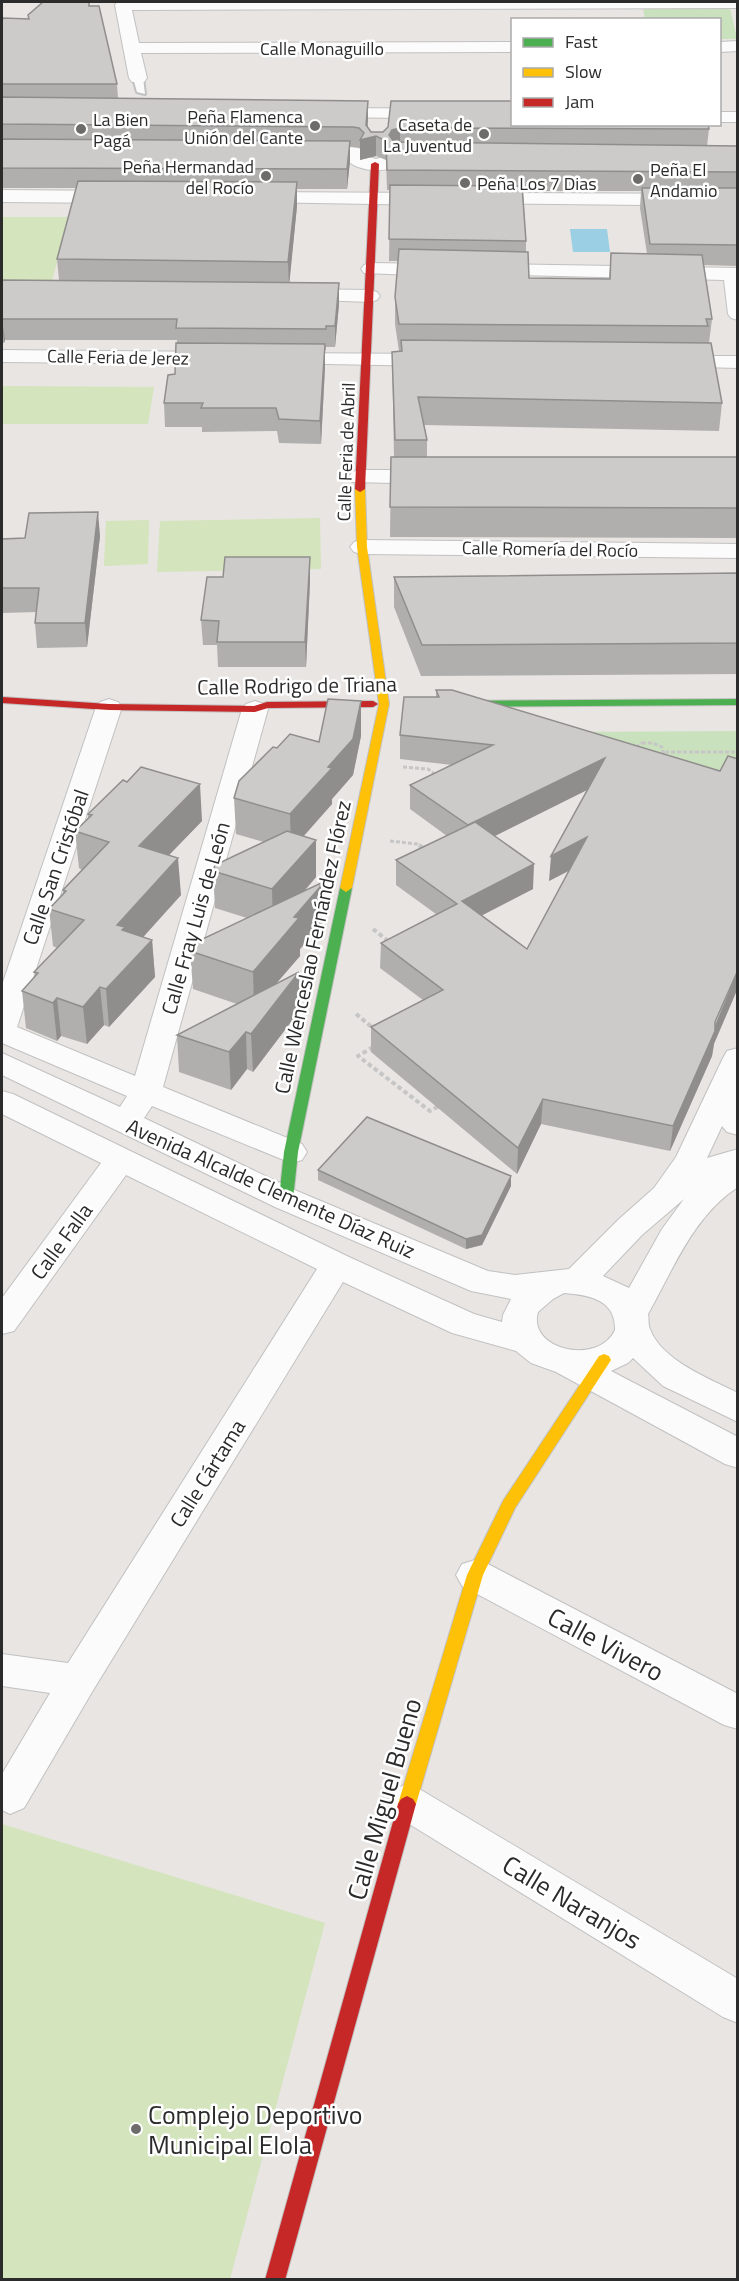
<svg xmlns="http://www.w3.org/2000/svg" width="739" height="2281" font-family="'Titillium Web',sans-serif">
<rect width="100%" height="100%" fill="#e8e5e2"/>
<path fill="#cae1bd" d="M 730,8 L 737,39 L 720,39 L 720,20 L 645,19 L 643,9 Z
M 737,731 L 737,784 L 566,732 Z"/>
<path fill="#d4e4bc" d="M 2,217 L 69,217 L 52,281 L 2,281 Z
M 3,386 L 154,387 L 148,424 L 2,424 Z
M 320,518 L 321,569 L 157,572 L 160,521 Z
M 149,520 L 148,564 L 104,566 L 106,521 Z
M 2,1824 L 325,1923 L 230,2279 L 2,2279 Z"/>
<path fill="#9acfe4" d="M 570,229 L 607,229 L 610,252 L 573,252 Z"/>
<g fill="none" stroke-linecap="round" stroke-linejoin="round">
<g stroke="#c2c1c1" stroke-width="4">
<path id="lane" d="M 138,75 L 143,78 L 145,94 L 137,92 L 133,78 Z"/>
</g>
<g stroke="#c2c1c1" stroke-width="2">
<path id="street" d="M 117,2 L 738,2 L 738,8 L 132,10 L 139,43 L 512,42 L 512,52 L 141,53 L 147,78 L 144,82 L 132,82 L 129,78 L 115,5 Z
M 738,41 L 738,51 L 720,52 L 720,42 Z
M 324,108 L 512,109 L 512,119 L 318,117 L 315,113 L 318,109 Z
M 720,112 L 738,112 L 738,122 L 720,122 Z
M 377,140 L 397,143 L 405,148 L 408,158 C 396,175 356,174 344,157 L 348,147 ZM 377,150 L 386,152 L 390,155 L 376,159 L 362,155 Z
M 2,190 L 118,191 L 125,193 L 127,197 L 125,201 L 118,203 L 2,202 Z
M 254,192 L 433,193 L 440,195 L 442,199 L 440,203 L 433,205 L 247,202 L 245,198 L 247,194 Z
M 479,193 L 738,194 L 738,206 L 472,203 L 470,199 L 472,195 Z
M 371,263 L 439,264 L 446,266 L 449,270 L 446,274 L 439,276 L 364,273 L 361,269 L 364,265 Z
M 486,264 L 738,268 L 738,320 L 731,318 L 728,314 L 724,280 L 479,274 L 476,270 L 479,266 Z
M 296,289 L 370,290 L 377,292 L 380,296 L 377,300 L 370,302 L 289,299 L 286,295 L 289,291 Z
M 2,350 L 218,352 L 225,354 L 229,358 L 225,362 L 218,364 L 2,362 Z
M 282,353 L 434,354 L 441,356 L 445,360 L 441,364 L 434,366 L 275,363 L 271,359 L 275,355 Z
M 672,356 L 738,356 L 738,368 L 665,366 L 661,362 L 665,358 Z
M 360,470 L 434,470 L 442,472 L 445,477 L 442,482 L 434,484 L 352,482 L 349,477 L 352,472 Z
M 362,540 L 738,544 L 738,558 L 362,554 L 354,552 L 350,547 L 354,542 Z
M 109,699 L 118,702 L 122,707 L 17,1027 L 135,1076 L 242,709 L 246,704 L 255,701 L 264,704 L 268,709 L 163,1087 L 302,1144 L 307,1152 L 302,1160 L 291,1163 L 152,1106 L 144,1118 L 297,1191 L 488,1271 L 515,1275 L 569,1269 L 619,1219 L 654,1188 L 676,1157 L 723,1058 L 727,1051 L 738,1048 L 738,1135 L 727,1132 L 722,1126 L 707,1158 L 738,1149 L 738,1187 C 693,1216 673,1270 648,1314 C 649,1319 648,1325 650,1329 C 661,1360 710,1379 738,1393 L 738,1422 L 663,1386 L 633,1358 L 628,1363 L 611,1371 L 738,1437 L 738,1468 L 725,1464 L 556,1372 L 531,1363 L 516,1351 L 452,1333 L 343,1282 L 92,1692 L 24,1808 L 10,1814 L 2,1810 L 2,1774 L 50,1693 L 2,1686 L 2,1654 L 68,1663 L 317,1269 L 126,1175 L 14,1331 L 2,1334 L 2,1298 L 101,1163 L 2,1114 L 2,1091 L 13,1094 L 349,1257 L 474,1314 L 502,1322 L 503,1315 L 511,1299 L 471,1291 L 275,1207 L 2,1075 L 2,1053 L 120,1107 L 127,1096 L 2,1043 L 2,985 L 96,707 L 100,702 ZM 684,1199 L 662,1229 L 629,1288 L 603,1276 L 642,1235 ZM 564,1293 C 590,1295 616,1300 615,1330 C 599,1366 527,1350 538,1312 L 553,1299 Z
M 475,1560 L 488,1564 L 738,1694 L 738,1729 L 724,1725 L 462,1586 L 456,1575 L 462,1564 Z
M 407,1784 L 421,1790 L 738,1979 L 738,2023 L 723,2017 L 393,1814 L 387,1802 L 393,1790 Z"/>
</g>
<g stroke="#c2c1c1" stroke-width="2">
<path id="fast" d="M 738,699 L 738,705 L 454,707 L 449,704 L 454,701 Z
M 346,884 L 352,888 L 298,1152 L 293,1199 L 286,1204 L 279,1199 L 284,1152 L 340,888 Z"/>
</g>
<g stroke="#c2c1c1" stroke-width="2">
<path id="slow" d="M 360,486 L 365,489 L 367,547 L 389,704 L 352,888 L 346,892 L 340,888 L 379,704 L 357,547 L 355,489 Z
M 604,1354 L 609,1356 L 611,1360 L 515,1508 L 483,1575 L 416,1804 L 413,1809 L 407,1812 L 401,1809 L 398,1804 L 467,1575 L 503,1501 L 599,1356 Z"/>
</g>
<g stroke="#c2c1c1" stroke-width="2">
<path id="jam" d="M 375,162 L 379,164 L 365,489 L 360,492 L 355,489 L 371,164 Z
M 2,697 L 109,704 L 254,706 L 267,702 L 373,701 L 378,704 L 373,707 L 268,708 L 255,712 L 109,710 L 2,703 Z
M 407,1796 L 413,1799 L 416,1804 L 285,2280 L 265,2280 L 398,1804 L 401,1799 Z"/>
</g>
<path stroke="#c6c6c6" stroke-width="3" stroke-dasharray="4 2" stroke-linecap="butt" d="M 642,743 L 653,743 L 662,747 L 664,757 L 651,761 L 637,758 L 633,750 Z
M 665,752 L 738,752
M 403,767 L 428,769 L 436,775
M 390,841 L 417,844 L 421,847"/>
<path stroke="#c6c6c6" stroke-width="4" stroke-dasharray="4.5 3" stroke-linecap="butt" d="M 419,845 L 426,850
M 373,929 L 388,941
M 356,1014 L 373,1028
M 373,1047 L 358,1056 L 430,1111 L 439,1106"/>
<use href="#lane" fill="#fcfbfb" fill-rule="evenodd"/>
<use href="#street" fill="#fcfbfb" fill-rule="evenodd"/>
<use href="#fast" fill="#4caf50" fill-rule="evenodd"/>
<use href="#slow" fill="#ffc107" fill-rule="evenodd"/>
<use href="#jam" fill="#c62828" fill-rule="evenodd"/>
</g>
<path fill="#b0afad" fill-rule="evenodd" d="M 89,6 L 117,84 L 118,98 L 368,120 L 368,128 L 371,132 L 383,132 L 388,127 L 709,129 L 707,146 L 738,146 L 738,266 L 704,265 L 712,319 L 709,343 L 722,403 L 719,431 L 424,425 L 427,440 L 427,457 L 738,457 L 738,538 L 390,537 L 391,457 L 394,457 L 392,352 L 401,351 L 399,351 L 395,324 L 395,297 L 398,261 L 389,261 L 390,190 L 387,190 L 386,160 L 376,156 L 360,160 L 360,149 L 359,148 L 350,147 L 350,161 L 347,189 L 297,189 L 297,206 L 289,282 L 339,283 L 339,304 L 335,347 L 326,347 L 326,350 L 325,350 L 325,367 L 321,444 L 279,443 L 277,431 L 202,432 L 202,427 L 165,427 L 164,403 L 175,374 L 177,340 L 5,340 L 4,343 L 2,343 L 2,280 L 59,280 L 57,259 L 76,188 L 2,188 L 2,21 L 29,19 ZM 523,191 L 641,191 L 640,208 L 647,254 L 611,253 L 609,279 L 529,278 L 526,252 L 526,241 Z
M 100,536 L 87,647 L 37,648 L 35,623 L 36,612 L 2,613 L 2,539 Z
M 310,557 L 310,581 L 306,667 L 218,667 L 217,645 L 203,645 L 201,620 L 223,577 Z
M 738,573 L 738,674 L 421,676 L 394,607 L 394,577 Z
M 436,690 L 720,771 L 714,1044 L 712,1056 L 670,1151 L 541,1124 L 517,1174 L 371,1052 L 371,1027 L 423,1000 L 380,968 L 381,943 L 436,914 L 396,885 L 396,860 L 447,836 L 410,809 L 410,785 L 452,765 L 400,759 L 400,735 L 436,697 ZM 587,790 L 549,881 L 569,871 L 527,949 L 481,916 L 533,889 L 494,836 Z
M 361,701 L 361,736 L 353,775 L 332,799 L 332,804 L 304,836 L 316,840 L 316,877 L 304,892 L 321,883 L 322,921 L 321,925 L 300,949 L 300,956 L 276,984 L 300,1010 L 253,1072 L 247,1069 L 231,1090 L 179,1072 L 177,1035 L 237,1004 L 193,989 L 190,951 L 247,918 L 215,908 L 213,871 L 264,842 L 236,834 L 234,798 L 277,748 L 319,742 Z
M 88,814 L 202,821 L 169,855 L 181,895 L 143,937 L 152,940 L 155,977 L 109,1027 L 104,1025 L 87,1044 L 61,1036 L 57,1041 L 26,1028 L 22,991 L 35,976 L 34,972 L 57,948 L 53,946 L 49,909 L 63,895 L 63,890 L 82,870 L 79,868 L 75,831 L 88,818 Z
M 318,1170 L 511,1176 L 511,1186 L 482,1245 L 466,1249 L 318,1180 Z"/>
<path fill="#908e8d" d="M 368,101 L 368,120 L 366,138 L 376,136 L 376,156 L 360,160 L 360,140 L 366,139 L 366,125 Z
M 400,128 L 400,148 L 389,135 L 392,130 Z
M 350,141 L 350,161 L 347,189 L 347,169 Z
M 297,182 L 297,206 L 289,287 L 288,262 Z
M 339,283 L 339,304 L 335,347 L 335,326 Z
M 2,319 L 5,340 L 4,343 L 2,322 Z
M 325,344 L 325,367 L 321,444 L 320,421 Z
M 98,512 L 100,536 L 87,647 L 85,623 Z
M 310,557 L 310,581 L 306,667 L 305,642 Z
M 361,701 L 361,736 L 353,775 L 332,799 L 332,804 L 291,850 L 290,814 L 328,767 Z
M 605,758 L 603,782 L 467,850 L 468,825 Z
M 200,784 L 202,821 L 142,883 L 139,846 Z
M 587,837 L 585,862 L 549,881 L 551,856 Z
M 316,840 L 316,877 L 273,926 L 272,889 Z
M 178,858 L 181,895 L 127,955 L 117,925 Z
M 534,864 L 533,889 L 461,926 L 462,901 Z
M 321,883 L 322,921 L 321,925 L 300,949 L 300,956 L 254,1009 L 253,972 Z
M 152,940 L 155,977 L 109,1027 L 106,989 Z
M 738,970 L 738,988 L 714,1044 L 712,1056 L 670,1151 L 673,1126 Z
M 299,972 L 300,1010 L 253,1072 L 251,1034 Z
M 100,987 L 104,1025 L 87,1044 L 83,1007 Z
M 57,998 L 61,1036 L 57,1041 L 53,1003 Z
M 246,1032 L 247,1069 L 231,1090 L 229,1052 Z
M 543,1099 L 541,1124 L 517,1174 L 518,1148 Z
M 511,1176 L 511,1186 L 482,1245 L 466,1249 L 466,1239 Z"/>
<path fill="#cdcbc9" stroke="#908e8d" stroke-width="1.5" d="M 43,2 L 89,2 L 89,6 L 99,6 L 117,84 L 2,84 L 2,21 L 3,18 L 29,19 L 28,15 Z
M 2,97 L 368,101 L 366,125 L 371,132 L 383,132 L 388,127 L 391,101 L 513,101 L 513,124 L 708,124 L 709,129 L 400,128 L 392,130 L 389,135 L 394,142 L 738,146 L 738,172 L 387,170 L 386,141 L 376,136 L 360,140 L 364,133 L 359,128 L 353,127 L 2,124 Z
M 2,139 L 350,141 L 347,169 L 2,168 Z
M 78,181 L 297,182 L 288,262 L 57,259 Z
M 390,185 L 522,186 L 526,241 L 389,239 Z
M 642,188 L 738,188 L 738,245 L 650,244 Z
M 399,249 L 528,252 L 529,278 L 610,279 L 611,253 L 702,255 L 712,319 L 706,319 L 708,326 L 399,324 L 395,297 Z
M 2,280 L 339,283 L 335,326 L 326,326 L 326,329 L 176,328 L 177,319 L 2,319 L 2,322 Z
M 401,340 L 711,343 L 722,403 L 418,397 L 427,440 L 395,440 L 392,352 L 402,351 Z
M 176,343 L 325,344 L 320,421 L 279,419 L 276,408 L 201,408 L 203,403 L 164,403 L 168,375 L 175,374 Z
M 391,457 L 738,457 L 738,508 L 390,507 Z
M 98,512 L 85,623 L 35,623 L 39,588 L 2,588 L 2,539 L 25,538 L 29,513 Z
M 225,557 L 310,557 L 305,642 L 217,642 L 219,621 L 201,620 L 207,577 L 223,577 Z
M 738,573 L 738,643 L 422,645 L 394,577 Z
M 436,690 L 452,690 L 720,771 L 728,756 L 738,759 L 738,970 L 715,1022 L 715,1031 L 673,1126 L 543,1099 L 518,1148 L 371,1027 L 443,990 L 381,943 L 457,904 L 396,860 L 475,822 L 534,864 L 462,901 L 527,949 L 587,837 L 551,856 L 605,758 L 468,825 L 410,785 L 493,745 L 400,735 L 404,697 L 439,697 Z
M 328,699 L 361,701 L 353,739 L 328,767 L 332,768 L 290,814 L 234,798 L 239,781 L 273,747 L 277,748 L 290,734 L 319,742 Z
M 141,767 L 200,784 L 139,846 L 178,858 L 117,925 L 125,927 L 122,930 L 152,940 L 106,989 L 100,987 L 83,1007 L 57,998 L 53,1003 L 22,991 L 38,973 L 34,972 L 84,920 L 49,909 L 66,891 L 63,890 L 109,842 L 75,831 L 92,815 L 88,814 L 123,780 L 127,782 Z
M 287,831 L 316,840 L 272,889 L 213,871 L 215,865 Z
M 321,883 L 320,887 L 294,917 L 299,918 L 253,972 L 190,951 L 192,944 Z
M 299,972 L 251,1034 L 246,1032 L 229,1052 L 177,1035 Z
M 367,1117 L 511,1176 L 482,1235 L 466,1239 L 318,1170 Z"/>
<g fill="#6d6c6b" stroke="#fff" stroke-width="2">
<circle cx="315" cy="126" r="6"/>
<circle cx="81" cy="129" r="6"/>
<circle cx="484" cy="134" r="6"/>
<circle cx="266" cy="176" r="6"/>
<circle cx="638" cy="179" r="6"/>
<circle cx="465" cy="183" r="6"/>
<circle cx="136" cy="2129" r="6"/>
</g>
<g text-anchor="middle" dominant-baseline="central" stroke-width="5" stroke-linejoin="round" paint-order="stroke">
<g font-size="18" fill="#2b2b2b" stroke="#fff">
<text x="322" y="48">Calle Monaguillo</text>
<text transform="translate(118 357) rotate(1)">Calle Feria de Jerez</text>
<text transform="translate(346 452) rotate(-88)">Calle Feria de Abril</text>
<text transform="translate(550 549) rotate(1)">Calle Romería del Rocío</text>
</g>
<g font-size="18" fill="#2b2b2b" stroke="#fff" text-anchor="end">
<text x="303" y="116">Peña Flamenca<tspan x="303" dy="21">Unión del Cante</tspan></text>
<text x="93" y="119" text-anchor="start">La Bien<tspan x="93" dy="21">Pagá</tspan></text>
<text x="472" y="124">Caseta de<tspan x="472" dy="21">La Juventud</tspan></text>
<text x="254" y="166">Peña Hermandad<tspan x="254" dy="21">del Rocío</tspan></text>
<text x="650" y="169" text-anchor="start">Peña El<tspan x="650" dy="21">Andamio</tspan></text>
<text x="477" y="183" text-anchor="start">Peña Los 7 Dias</text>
</g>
<g font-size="21" fill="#2b2b2b" stroke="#fff">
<text transform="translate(297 685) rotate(-1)">Calle Rodrigo de Triana</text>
<text transform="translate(55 867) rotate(-71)">Calle San Cristóbal</text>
<text transform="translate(195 918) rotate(-74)">Calle Fray Luis de León</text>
<text transform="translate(312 947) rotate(-78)">Calle Wenceslao Fernández Flórez</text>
<text transform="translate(271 1188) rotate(24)">Avenida Alcalde Clemente Díaz Ruiz</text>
<text transform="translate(61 1241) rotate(-54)">Calle Falla</text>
<text transform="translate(207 1473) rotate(-58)">Calle Cártama</text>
</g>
<g font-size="26" fill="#2b2b2b" stroke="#fff">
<text transform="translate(606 1644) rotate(28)">Calle Vivero</text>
<text transform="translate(384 1799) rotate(-74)">Calle Miguel Bueno</text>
<text transform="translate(572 1902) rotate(31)">Calle Naranjos</text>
</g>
<g font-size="26" fill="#2b2b2b" stroke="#fff" text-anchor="start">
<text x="148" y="2114">Complejo Deportivo<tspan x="148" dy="30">Municipal Elola</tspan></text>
</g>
</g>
<rect width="739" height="2281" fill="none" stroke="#2b2b2b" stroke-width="6"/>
<rect x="511" y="18" width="210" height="108" fill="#ffffff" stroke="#aaaaaa" stroke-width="1.5"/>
<rect x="523" y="38" width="30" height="9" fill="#4caf50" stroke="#aaaaaa" stroke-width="1.5"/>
<text x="565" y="48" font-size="18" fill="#2b2b2b">Fast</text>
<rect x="523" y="68" width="30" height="9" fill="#ffc107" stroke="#aaaaaa" stroke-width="1.5"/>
<text x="565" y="78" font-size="18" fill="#2b2b2b">Slow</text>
<rect x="523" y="98" width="30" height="9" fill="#c62828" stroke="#aaaaaa" stroke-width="1.5"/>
<text x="565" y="108" font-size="18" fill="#2b2b2b">Jam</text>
</svg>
